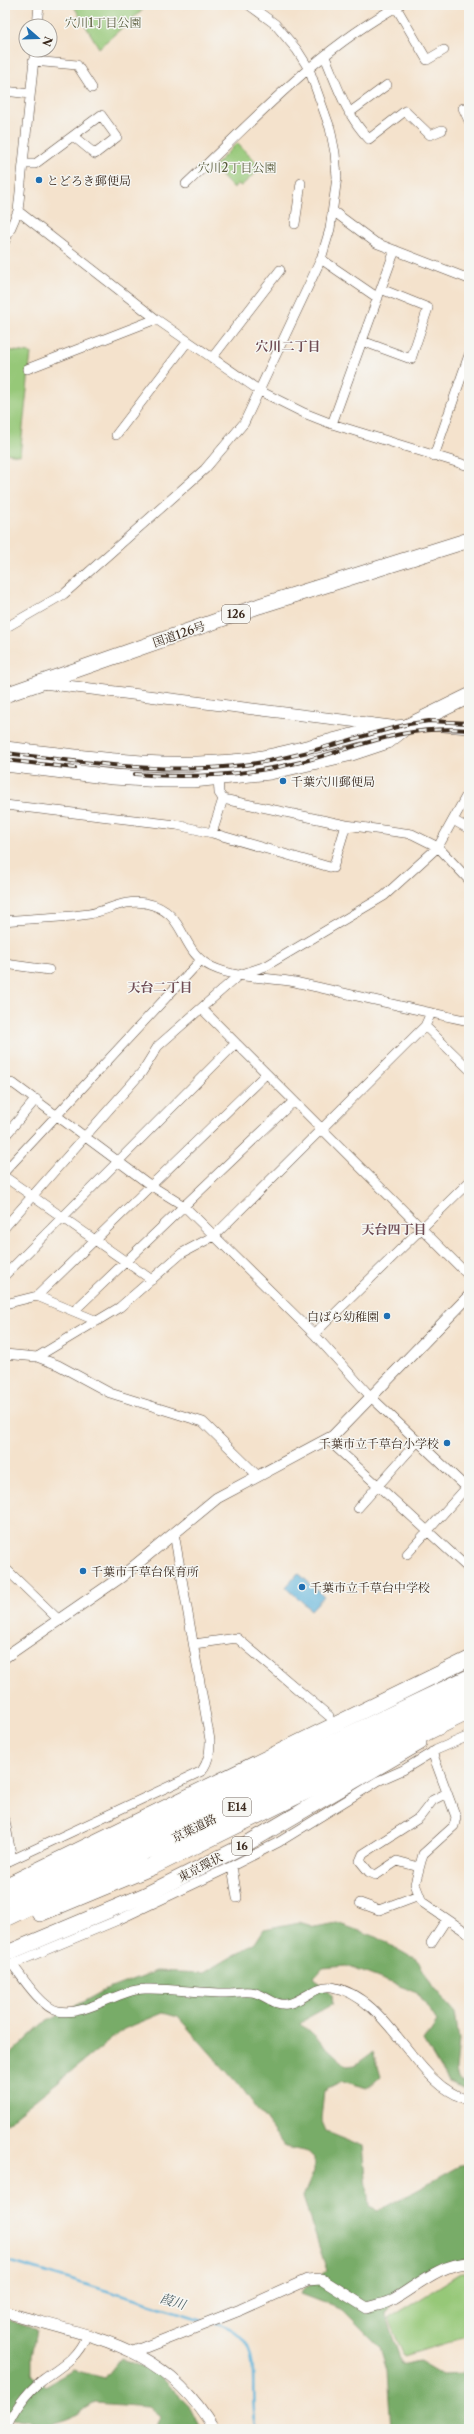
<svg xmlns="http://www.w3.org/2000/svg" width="474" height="2434" font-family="'Libre Caslon Text','Noto Serif JP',serif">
<rect width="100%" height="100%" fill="#f6f6f2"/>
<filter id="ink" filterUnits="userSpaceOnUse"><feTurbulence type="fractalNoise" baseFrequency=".025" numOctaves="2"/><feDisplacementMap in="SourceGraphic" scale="8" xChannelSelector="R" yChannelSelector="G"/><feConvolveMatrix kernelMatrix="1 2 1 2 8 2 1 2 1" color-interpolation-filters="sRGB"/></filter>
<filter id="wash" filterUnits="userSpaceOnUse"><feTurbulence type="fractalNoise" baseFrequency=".012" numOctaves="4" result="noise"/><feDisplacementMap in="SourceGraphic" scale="16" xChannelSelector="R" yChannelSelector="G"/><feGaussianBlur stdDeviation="0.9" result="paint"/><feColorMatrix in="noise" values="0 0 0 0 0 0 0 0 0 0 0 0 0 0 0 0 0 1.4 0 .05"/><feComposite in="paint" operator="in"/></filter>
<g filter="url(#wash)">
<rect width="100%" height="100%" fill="#f4e2cc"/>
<path fill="#96c878" stroke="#68794b" d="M 73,5 L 148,5 L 99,48 Z
M 237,143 L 261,168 L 241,186 L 238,184 L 233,188 L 213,167 Z
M 5,350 L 31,353 L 20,455 L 5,453 Z
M 461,2273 L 469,2273 L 469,2336 L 404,2356 L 388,2319 Z"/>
<path fill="#78ac68" stroke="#5a6b43" d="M 299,1922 L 315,1927 L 337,1923 L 374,1936 L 418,1961 L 433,1987 L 455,2012 L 459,2040 L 456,2070 L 458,2079 L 469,2084 L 469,2090 L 448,2082 L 424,2041 L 437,2022 L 418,1993 L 347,1966 L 322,1968 L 314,1977 L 332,1996 L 333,2004 L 309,2017 L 301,2024 L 347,2066 L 355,2065 L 373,2052 L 380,2077 L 368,2088 L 342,2081 L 324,2090 L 321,2119 L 326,2131 L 363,2146 L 369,2207 L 378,2211 L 459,2166 L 469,2165 L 469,2258 L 402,2287 L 385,2315 L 402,2364 L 418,2360 L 442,2374 L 463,2373 L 469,2354 L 469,2429 L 391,2429 L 387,2371 L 380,2347 L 343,2310 L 301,2294 L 304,2289 L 327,2271 L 303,2197 L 314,2171 L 314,2158 L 308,2152 L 285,2147 L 244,2091 L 178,2017 L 163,2013 L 124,2029 L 5,2124 L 5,2059 L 42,2024 L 103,1991 L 156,1971 L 204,1973 L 255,1943 L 264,1929 Z
M 5,2317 L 37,2330 L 32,2355 L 32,2373 L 45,2386 L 73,2370 L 105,2378 L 121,2358 L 159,2375 L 191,2407 L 202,2429 L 155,2429 L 160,2416 L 149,2407 L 95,2403 L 68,2419 L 43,2427 L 27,2420 L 5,2419 Z"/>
<path fill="#5eb3da" stroke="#4c6e7c" d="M 298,1573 L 324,1596 L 311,1610 L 286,1587 Z"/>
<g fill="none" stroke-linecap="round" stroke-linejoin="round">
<path stroke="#5eb3da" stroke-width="2.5" d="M 5,2260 L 203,2320
M 216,2323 C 271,2338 245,2389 257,2429"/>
</g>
</g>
<g filter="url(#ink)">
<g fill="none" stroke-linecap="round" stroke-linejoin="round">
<g stroke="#574638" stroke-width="10">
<path id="minor" d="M 396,7 L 427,60 L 444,50
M 37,26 L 39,5
M 325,57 C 337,85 347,117 369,139 L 405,111 L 430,135 L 442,130
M 33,61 L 77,65 L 92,88
M 5,91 L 30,94
M 463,108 L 469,121
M 349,113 L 387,85
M 23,164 L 35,164 L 101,115 L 117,137 L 95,154 L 73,136
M 186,184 C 253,121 318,49 400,5
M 18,211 L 156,319 L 260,391 L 304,413 L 332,424 L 469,466
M 333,211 L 376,243 L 469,279
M 295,224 L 301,183
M 5,241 L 18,211 L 35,50
M 321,259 L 378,298
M 362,341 L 411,359 L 428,308 L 381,289
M 212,358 L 280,270
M 27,369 L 156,319
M 332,424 L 395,250
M 116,435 L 188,341
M 434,456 L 469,355
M 5,628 L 64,594 L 205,469 L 244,423 L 321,259 L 330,229 L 337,177 L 335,153 L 330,128 L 309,69 L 297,50 L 275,24 L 249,5
M 218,777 L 219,793 L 223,799 L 346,825 L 412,834 L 438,847 L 469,880
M 5,805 L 177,825 L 212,833 L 333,868 L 346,825
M 453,820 L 469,829
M 212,833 L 223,799
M 5,921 C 33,918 62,918 89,914 C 109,910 125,899 145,903 C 188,911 178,951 212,967 C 238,979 268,977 295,982 C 353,995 411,1009 469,1021
M 5,964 L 49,970
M 202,1009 L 469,1276
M 425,1026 L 469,1069
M 5,1082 L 14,1084 L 150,1185 L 184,1206 L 314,1334 L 371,1397 L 469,1490
M 5,1136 L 36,1099
M 5,1171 L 201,960
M 5,1177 L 152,1280
M 5,1227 L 142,1072 L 158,1046 L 239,975 L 266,966 L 384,896 L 438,847 L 469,791
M 5,1275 L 236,1043
M 37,1296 L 97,1321
M 5,1304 L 37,1296 L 266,1074
M 75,1310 L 294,1101
M 314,1334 L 469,1182
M 5,1354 L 37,1357 L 58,1365 L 110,1393 L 203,1422 L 257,1475
M 37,1357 L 120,1307 L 182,1253 L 214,1236 L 425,1026 L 431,1013
M 327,1439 L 469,1569
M 358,1508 L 417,1442
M 407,1554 L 466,1488
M 5,1568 L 60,1621
M 194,1644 L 237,1638 L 329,1716
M 432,1752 L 456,1817 L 454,1826 L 423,1854 L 415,1884 L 422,1902 L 469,1934
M 5,1821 L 12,1859
M 5,1863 L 202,1771 C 209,1760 210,1752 210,1740 L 174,1533
M 232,1866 L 237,1898
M 419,1867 L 397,1861 L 376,1875 L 369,1872 L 360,1861 L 363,1854 L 419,1818 L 433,1800 L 447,1793
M 360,1903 L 379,1910 L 419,1895
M 431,1943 L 446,1920
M 12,1964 C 22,1977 42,2008 58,2011 C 86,2017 119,1989 145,1989 C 172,1988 199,1993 226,1993 C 234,1993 243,1991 251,1992 C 264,1993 273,2006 287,2004 C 302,2002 317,1984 332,1987 C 378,1995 404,2053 436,2081 C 445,2090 457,2096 469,2101
M 5,1967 L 118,1920 L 232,1866 L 279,1842 L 378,1781 L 403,1770 L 436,1750 L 469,1736
M 6,2429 C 12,2412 27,2392 41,2381 C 59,2368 78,2358 86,2336"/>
</g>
<g stroke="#574638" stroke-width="12">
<path id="tertiary" d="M 43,683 L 391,726
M 412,726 L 430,725 L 469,728
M 5,1657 L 121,1577 L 217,1498 L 333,1436 L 469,1296
M 5,2312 C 92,2338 163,2343 214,2429
M 133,2352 L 240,2310 L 307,2280 L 321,2279 L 367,2308 C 376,2305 386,2304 394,2299 C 418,2285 440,2264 469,2263"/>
</g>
<g stroke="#574638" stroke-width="16">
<path id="trunk" d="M 5,695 L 259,606 L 469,540
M 5,749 C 87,758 161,770 243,761 C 299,755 350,731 406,727
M 5,764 L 113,777 L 163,780 L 193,780 L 270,772 L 352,753 L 388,741 L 406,727 L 469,696
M 5,1886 L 469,1659
M 5,1954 L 143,1896 L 241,1847 L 419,1743"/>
</g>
<g stroke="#574638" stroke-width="18">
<path id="motorway" d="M 5,1899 L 469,1678
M 40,1913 L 153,1866 L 469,1711
M 5,1918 L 469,1695"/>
</g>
<use href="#minor" stroke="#fff" stroke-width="9"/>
<use href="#tertiary" stroke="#fff" stroke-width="11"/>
<use href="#trunk" stroke="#fff" stroke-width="15"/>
<use href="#motorway" stroke="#fff" stroke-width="17"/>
<g stroke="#3b2a1e" stroke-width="4">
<path id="rail" d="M 5,753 C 85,762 163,775 244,765 C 299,758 354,737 409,724 L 429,721 L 469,723
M 5,760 L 75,768
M 135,774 C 188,779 248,775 301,762 C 362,746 403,725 469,730"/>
</g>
<use href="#rail" stroke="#f6f6f2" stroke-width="2.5" stroke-dasharray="8" stroke-linecap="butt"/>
</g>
</g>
<g fill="#1f6fb2" stroke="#f6f6f2" stroke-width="1.5">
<circle cx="39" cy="180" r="4"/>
<circle cx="283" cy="781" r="4"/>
<circle cx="387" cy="1316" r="4"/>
<circle cx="447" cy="1443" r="4"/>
<circle cx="83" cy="1571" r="4"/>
<circle cx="302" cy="1587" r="4"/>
</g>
<g text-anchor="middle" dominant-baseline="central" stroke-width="3" stroke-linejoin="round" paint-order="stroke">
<g fill="#f6f6f2" stroke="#73675e" stroke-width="1">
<rect x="222" y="605" width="28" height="18" rx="3"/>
<rect x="223" y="1798" width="28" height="18" rx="3"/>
<rect x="232" y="1837" width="20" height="18" rx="3"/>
</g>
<g font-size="11" font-weight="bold" fill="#3b2a1e">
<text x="236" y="614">126</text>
<text x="237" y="1807">E14</text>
<text x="242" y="1846">16</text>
</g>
<g font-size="12" fill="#565939" stroke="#f6f6f2">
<text x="103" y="22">穴川1丁目公園</text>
<text x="237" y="167">穴川2丁目公園</text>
</g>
<g font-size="12" fill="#3b2a1e" stroke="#f6f6f2" text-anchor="start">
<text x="47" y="180">とどろき郵便局</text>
<text x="291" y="781">千葉穴川郵便局</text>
<text x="379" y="1316" text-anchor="end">白ばら幼稚園</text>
<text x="439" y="1443" text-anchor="end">千葉市立千草台小学校</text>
<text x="91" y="1571">千葉市千草台保育所</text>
<text x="310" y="1587">千葉市立千草台中学校</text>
</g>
<g font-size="12" fill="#3b2a1e" stroke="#f6f6f2">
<text transform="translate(179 634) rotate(-19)">国道126号</text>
<text transform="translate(194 1828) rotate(-26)">京葉道路</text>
<text transform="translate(200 1867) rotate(-27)">東京環状</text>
</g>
<g font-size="13" font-weight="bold" fill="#6f4c54" stroke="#f6f6f2">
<text x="288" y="346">穴川二丁目</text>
<text x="160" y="987">天台二丁目</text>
<text x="394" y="1229">天台四丁目</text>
</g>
<g font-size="13" font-style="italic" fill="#475a60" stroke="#f6f6f2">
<text transform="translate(173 2301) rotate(17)">葭川</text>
</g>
</g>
<rect width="474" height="2434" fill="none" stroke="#f6f6f2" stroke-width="20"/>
<g transform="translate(38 38) rotate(110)"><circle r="19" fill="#f6f6f2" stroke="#aba49d"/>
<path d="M0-3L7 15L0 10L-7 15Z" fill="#1f6fb2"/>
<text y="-6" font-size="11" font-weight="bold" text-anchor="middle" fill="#3b2a1e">N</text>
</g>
</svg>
